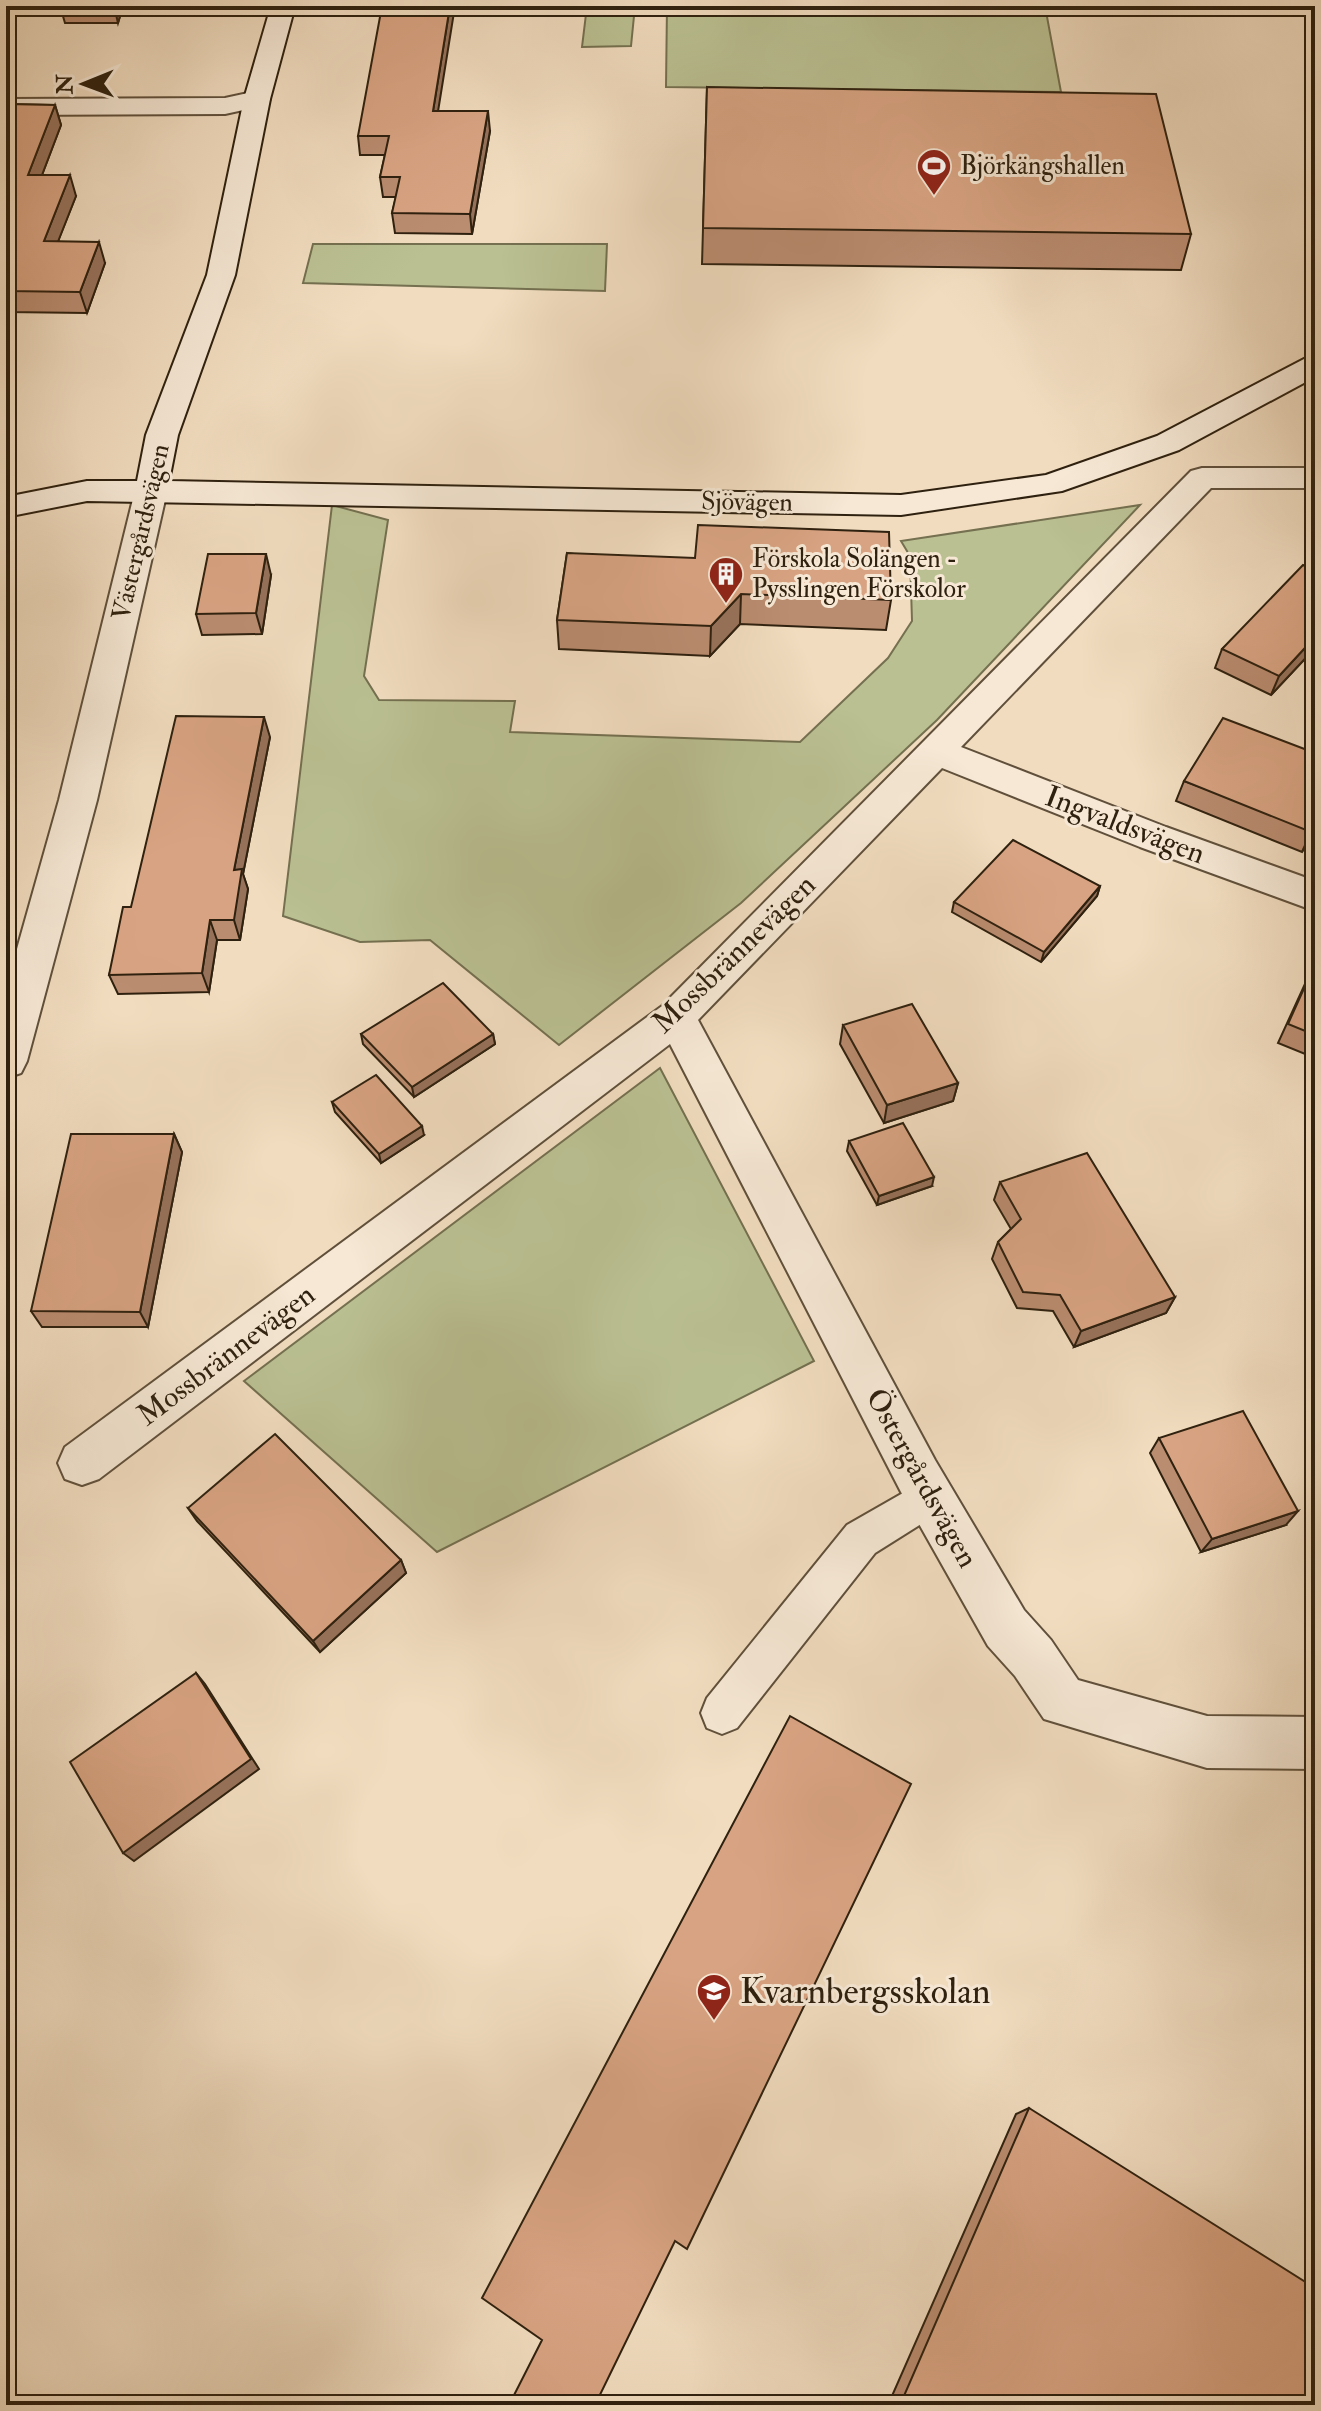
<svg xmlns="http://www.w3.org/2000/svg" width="1321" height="2411" font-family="'IM FELL Double Pica',serif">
<rect width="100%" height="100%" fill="#f1dcbf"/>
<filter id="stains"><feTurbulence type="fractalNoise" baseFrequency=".0025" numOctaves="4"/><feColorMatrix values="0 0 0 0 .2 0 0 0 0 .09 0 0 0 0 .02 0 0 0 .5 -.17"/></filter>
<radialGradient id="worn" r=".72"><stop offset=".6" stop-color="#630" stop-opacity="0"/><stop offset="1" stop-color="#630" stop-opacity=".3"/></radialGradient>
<path fill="#bac092" stroke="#747050" stroke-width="2" d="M 587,6 L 635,6 L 631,46 L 582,47 Z
M 667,6 L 1045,6 L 1061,92 L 666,87 Z
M 313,244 L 607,244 L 605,291 L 303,283 Z
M 332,505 L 388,520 L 364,676 L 379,700 L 515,701 L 510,732 L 800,742 L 888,658 L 912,621 L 910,556 L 901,541 L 1140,505 L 937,720 L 741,903 L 559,1045 L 430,940 L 360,942 L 283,916 Z
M 660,1068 L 814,1361 L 437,1552 L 244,1381 Z"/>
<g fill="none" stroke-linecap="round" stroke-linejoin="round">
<g stroke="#60503b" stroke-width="4">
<path id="lane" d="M 931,1477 L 945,1483 L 951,1496 L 945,1509 L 875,1553 L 737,1728 L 722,1734 L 707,1728 L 701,1713 L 707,1698 L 847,1525 Z"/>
</g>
<g stroke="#60503b" stroke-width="4">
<path id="street" d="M 257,91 L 266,93 L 270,99 L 266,105 L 225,114 L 6,115 L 6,99 L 225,98 Z
M 1202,468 L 1315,468 L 1315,488 L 1211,488 L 961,747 L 1166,827 L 1315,881 L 1315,911 L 1140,847 L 942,768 L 698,1020 L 935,1460 L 1024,1610 L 1051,1640 L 1078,1680 L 1207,1716 L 1315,1717 L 1315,1769 L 1207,1768 L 1044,1719 L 1015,1676 L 988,1646 L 901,1492 L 670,1044 L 99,1479 L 82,1485 L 65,1479 L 58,1463 L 65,1447 L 662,1006 L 1191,471 Z
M 151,481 L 162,484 L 167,491 L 97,800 L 27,1061 L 21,1073 L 6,1078 L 6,988 L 59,800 L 135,491 L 140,484 Z"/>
</g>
<g stroke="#2f210f" stroke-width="4">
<path id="secondary" d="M 271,6 L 295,6 L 270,99 L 235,275 L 178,435 L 169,481 L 901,495 L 1046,475 L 1157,436 L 1304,359 L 1315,356 L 1315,377 L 1179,450 L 1062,491 L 901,515 L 87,501 L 6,517 L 6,497 L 87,481 L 137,481 L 146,435 L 207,275 L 244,99 Z"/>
</g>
<use href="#lane" fill="#f6e8d5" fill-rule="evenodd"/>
<use href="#street" fill="#f6e8d5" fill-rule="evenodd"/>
<use href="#secondary" fill="#f6e8d5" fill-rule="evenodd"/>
</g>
<path fill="#ba8c70" stroke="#2f210f" stroke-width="2" d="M 60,6 L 123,6 L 118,23 L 65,23 Z
M 707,87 L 1191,234 L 1181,270 L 702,264 Z
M 6,104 L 55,105 L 61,125 L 42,175 L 76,196 L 58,241 L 105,263 L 87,313 L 6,312 Z
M 438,111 L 490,131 L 472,234 L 395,233 L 392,213 L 396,197 L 383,197 L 380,177 L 385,155 L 360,155 L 358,136 Z
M 567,553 L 891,600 L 886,630 L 740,624 L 710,656 L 559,649 L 557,620 Z
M 1315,570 L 1315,648 L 1271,695 L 1215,668 L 1222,649 Z
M 271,575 L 262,634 L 202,635 L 196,614 Z
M 270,737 L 243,874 L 248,889 L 240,940 L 217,940 L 209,992 L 118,994 L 109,975 L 131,907 Z
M 1184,781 L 1315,829 L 1302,852 L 1176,801 Z
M 1100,886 L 1097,896 L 1041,962 L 952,912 L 954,902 Z
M 1315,962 L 1315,1058 L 1278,1043 Z
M 843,1025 L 958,1083 L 953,1101 L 884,1123 L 840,1044 Z
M 361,1034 L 493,1034 L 495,1044 L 414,1097 L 363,1044 Z
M 332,1102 L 424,1135 L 381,1163 L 335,1112 Z
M 174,1134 L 182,1152 L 148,1327 L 42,1327 L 31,1311 Z
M 849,1141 L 932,1186 L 877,1205 L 847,1151 Z
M 1000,1182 L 1175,1297 L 1166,1313 L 1074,1347 L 1053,1311 L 1017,1308 L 992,1259 L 998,1242 L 1011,1229 L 994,1200 Z
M 1159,1438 L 1286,1525 L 1201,1552 L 1150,1453 Z
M 188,1508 L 401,1560 L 406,1573 L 320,1652 L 197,1521 Z
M 1029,2108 L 1315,2405 L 888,2405 L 1016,2114 Z"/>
<path fill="#97725b" stroke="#2f210f" stroke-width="2" d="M 114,6 L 123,6 L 118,23 Z
M 450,6 L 455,6 L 435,130 L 433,111 Z
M 55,105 L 61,125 L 34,196 L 28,175 Z
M 488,111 L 490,131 L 472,234 L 470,214 Z
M 70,175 L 76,196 L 50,262 L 44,241 Z
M 99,242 L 105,263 L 87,313 L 80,292 Z
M 266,554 L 271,575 L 262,634 L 256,613 Z
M 741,594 L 740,624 L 710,656 L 711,626 Z
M 1315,637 L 1315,648 L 1271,695 L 1279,676 Z
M 264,717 L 270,737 L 243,874 L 248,889 L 240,940 L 234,920 L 234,870 Z
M 1315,825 L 1315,829 L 1302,852 L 1311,832 Z
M 1100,886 L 1097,896 L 1041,962 L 1044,952 Z
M 210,920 L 217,940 L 209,992 L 202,973 Z
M 493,1034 L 495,1044 L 414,1097 L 412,1087 Z
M 958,1083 L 953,1101 L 884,1123 L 887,1105 Z
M 422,1126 L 424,1135 L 381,1163 L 379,1154 Z
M 174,1134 L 182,1152 L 148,1327 L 140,1312 Z
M 934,1177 L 932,1186 L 877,1205 L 879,1196 Z
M 1175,1297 L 1166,1313 L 1074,1347 L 1081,1331 Z
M 1298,1511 L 1286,1525 L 1201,1552 L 1212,1539 Z
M 401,1560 L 406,1573 L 320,1652 L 313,1641 Z
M 196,1673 L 205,1684 L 259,1769 L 134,1861 L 123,1853 Z"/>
<path fill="#d8a382" stroke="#2f210f" stroke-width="2" d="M 382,6 L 450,6 L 433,111 L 488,111 L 470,214 L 392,213 L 400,177 L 380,177 L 389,136 L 358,136 Z
M 707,87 L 1156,94 L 1191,234 L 703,228 Z
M 6,104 L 55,105 L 28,175 L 70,175 L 44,241 L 99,242 L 80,292 L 6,291 Z
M 698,525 L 889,532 L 891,600 L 741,594 L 711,626 L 557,620 L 567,553 L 695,558 Z
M 208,554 L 266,554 L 256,613 L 196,614 Z
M 1303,565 L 1315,570 L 1315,637 L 1279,676 L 1222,649 Z
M 176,716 L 264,717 L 234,870 L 242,869 L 234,920 L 210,920 L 202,973 L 109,975 L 123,907 L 131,907 Z
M 1223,718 L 1315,753 L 1315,825 L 1311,832 L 1184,781 Z
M 1013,840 L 1100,886 L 1044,952 L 954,902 Z
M 1315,964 L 1315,1035 L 1288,1024 Z
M 443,983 L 493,1034 L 412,1087 L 361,1034 Z
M 912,1004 L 958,1083 L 887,1105 L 843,1025 Z
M 376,1075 L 422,1126 L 379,1154 L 332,1102 Z
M 903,1123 L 934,1177 L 879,1196 L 849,1141 Z
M 71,1134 L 174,1134 L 140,1312 L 31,1311 Z
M 1087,1153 L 1175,1297 L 1081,1331 L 1060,1295 L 1023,1292 L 998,1242 L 1021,1219 L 1000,1182 Z
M 1243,1411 L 1298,1511 L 1212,1539 L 1159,1438 Z
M 275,1434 L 401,1560 L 313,1641 L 188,1508 Z
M 196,1673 L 251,1759 L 123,1853 L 70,1762 Z
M 790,1716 L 911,1784 L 687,2249 L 675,2241 L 595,2405 L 509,2405 L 542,2340 L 482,2298 Z
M 1029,2108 L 1315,2288 L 1315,2405 L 900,2405 Z"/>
<defs>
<g id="stadium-pin" transform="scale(1.8)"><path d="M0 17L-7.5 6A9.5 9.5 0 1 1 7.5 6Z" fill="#8f2418" stroke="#f6e8d5"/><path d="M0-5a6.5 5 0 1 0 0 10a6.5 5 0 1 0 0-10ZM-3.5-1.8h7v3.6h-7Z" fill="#fff"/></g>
<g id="building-pin" transform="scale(1.8)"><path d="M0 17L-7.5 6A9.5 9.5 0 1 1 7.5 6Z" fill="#8f2418" stroke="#f6e8d5"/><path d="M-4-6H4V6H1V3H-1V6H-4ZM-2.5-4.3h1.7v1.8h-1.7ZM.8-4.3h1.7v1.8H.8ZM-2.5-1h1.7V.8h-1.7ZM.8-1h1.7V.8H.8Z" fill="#fff"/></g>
<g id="school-pin" transform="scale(1.8)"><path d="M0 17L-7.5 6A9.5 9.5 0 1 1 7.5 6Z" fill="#8f2418" stroke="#f6e8d5"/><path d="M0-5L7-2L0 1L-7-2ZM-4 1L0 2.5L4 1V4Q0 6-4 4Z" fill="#fff"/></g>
</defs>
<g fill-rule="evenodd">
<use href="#stadium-pin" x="934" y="166"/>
<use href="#building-pin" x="726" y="574"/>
<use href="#school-pin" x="714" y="1991"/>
</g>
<g text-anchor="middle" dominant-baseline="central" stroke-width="6" stroke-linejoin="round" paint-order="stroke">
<g font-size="26" fill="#2f210f" stroke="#f6e8d5" text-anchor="start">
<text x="960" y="166">Björkängshallen</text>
<text x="752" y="559">Förskola Solängen -<tspan x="752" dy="30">Pysslingen Förskolor</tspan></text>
</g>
<g font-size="26" fill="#2f210f" stroke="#f6e8d5">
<text transform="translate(747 502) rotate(1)">Sjövägen</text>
<text transform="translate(141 532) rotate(-77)">Västergårdsvägen</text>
</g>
<g font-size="30" fill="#2f210f" stroke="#f6e8d5">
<text transform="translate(1125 825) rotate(21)">Ingvaldsvägen</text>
<text transform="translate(734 954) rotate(-44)">Mossbrännevägen</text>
<text transform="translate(226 1355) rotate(-37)">Mossbrännevägen</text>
<text transform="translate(922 1478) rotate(61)">Östergårdsvägen</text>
</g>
<g font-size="36" fill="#2f210f" stroke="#f6e8d5" text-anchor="start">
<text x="740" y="1991">Kvarnbergsskolan</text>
</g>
</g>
<rect width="1321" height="2411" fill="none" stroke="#f1dcbf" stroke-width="32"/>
<rect x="8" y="8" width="1305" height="2395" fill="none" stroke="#2f210f" stroke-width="4"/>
<rect x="16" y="16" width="1289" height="2379" fill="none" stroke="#2f210f" stroke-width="2"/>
<g transform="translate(84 84) rotate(269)" stroke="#f6e8d5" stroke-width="6" paint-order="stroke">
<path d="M0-6L14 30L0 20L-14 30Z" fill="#2f210f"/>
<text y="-12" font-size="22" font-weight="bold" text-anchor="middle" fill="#2f210f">N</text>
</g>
<rect width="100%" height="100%" filter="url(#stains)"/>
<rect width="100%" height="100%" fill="url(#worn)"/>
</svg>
